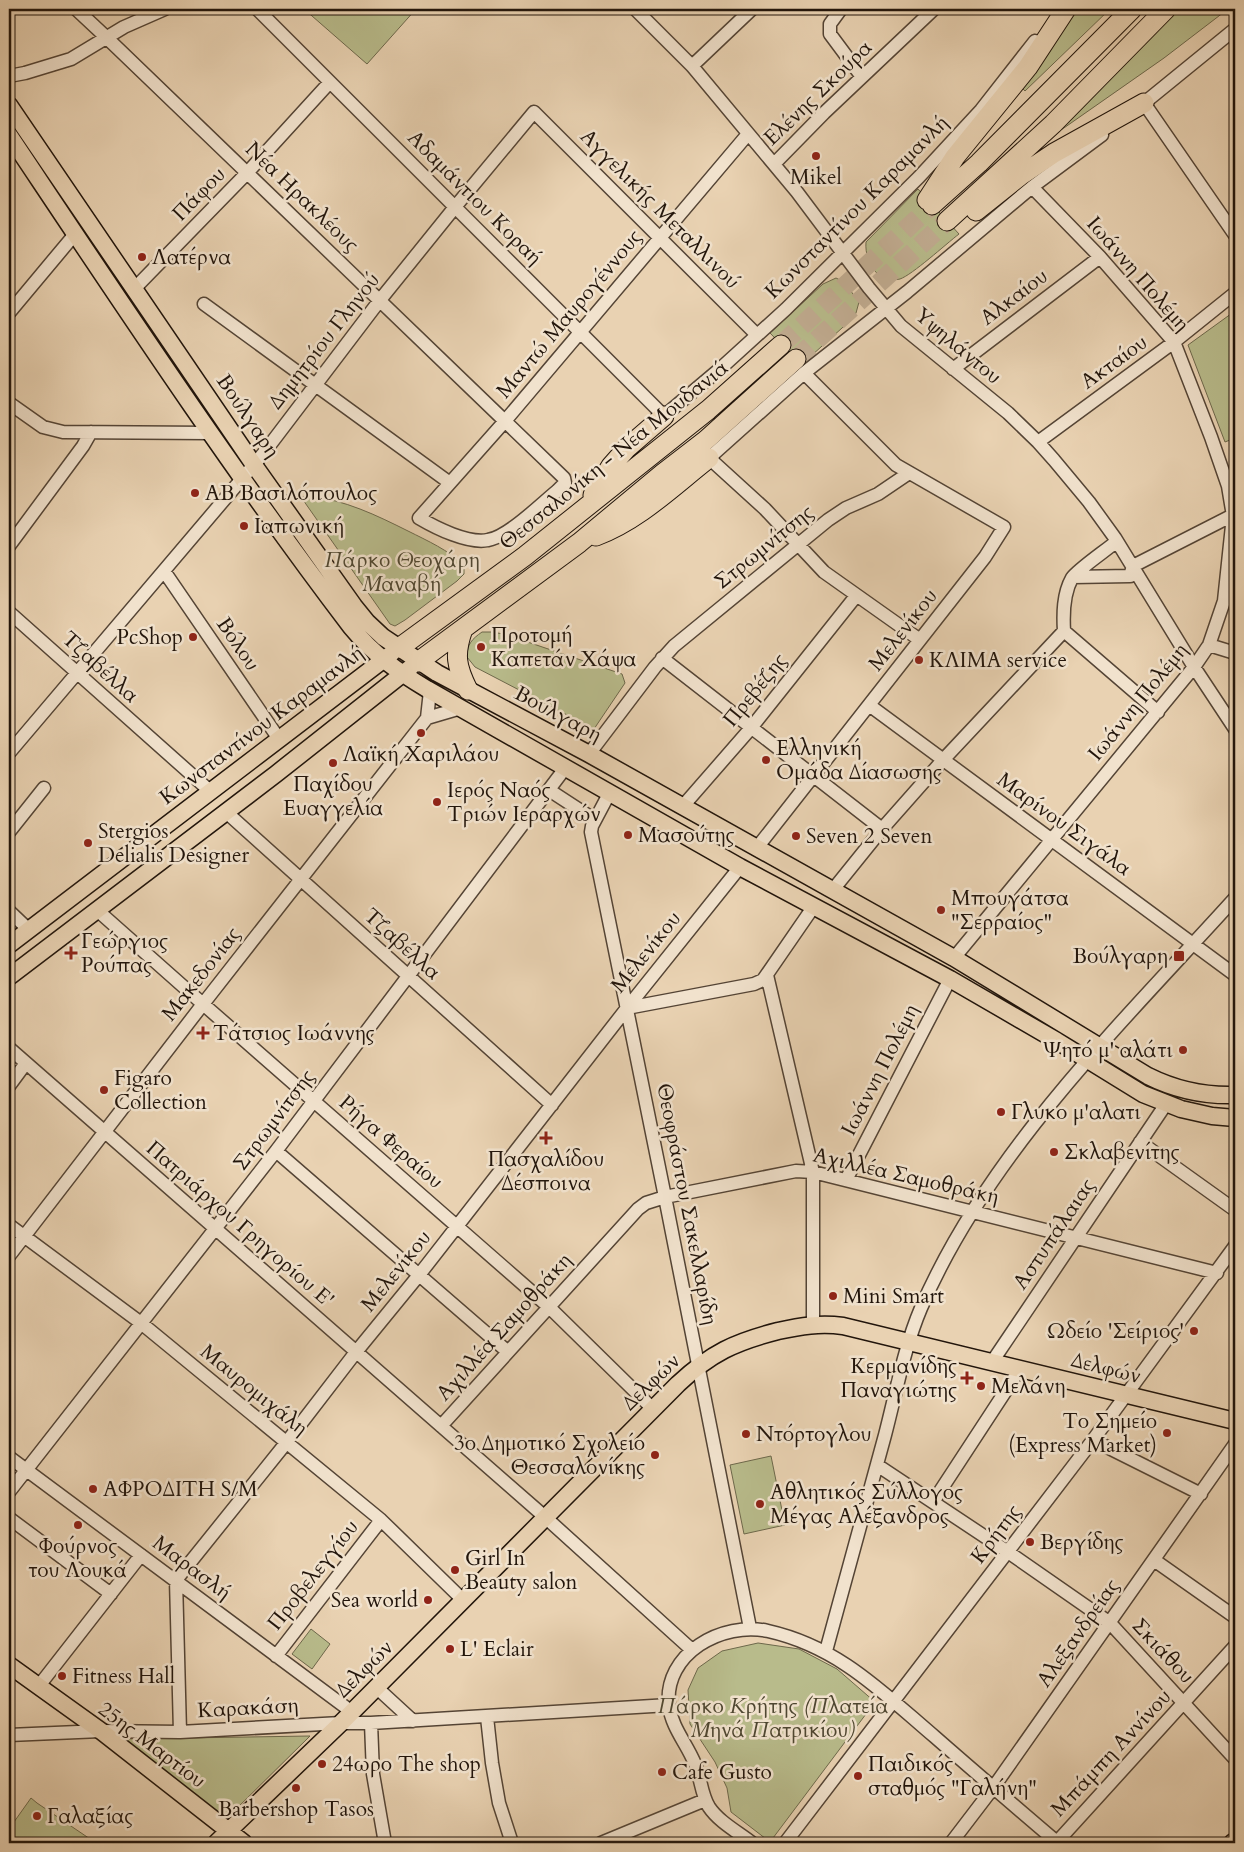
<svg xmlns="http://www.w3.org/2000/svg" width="1244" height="1852" font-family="Cardo,serif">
<rect width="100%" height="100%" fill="#e9d2b2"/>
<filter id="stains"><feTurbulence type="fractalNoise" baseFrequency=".004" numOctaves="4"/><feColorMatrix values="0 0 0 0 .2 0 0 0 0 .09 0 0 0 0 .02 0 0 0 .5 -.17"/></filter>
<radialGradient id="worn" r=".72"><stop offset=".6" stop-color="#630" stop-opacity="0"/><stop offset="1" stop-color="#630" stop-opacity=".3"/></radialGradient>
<path fill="#b8bb8b" stroke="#6d684b" d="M 304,9 L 416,9 L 367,64 Z
M 1074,9 L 1110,9 L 1025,91 L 1022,88 Z
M 1177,9 L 1228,9 L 1164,58 L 1051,137 Z
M 918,189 L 959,234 C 946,244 912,275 900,279 C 892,281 884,278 878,274 C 869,267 865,253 866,242 Z
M 836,278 L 844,282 L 859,302 L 856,313 L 852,319 L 801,365 L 770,333 L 823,284 Z
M 1235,311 L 1235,438 L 1225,442 L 1188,345 Z
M 309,496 C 345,500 376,515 408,531 C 428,541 448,550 464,565 L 464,574 L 457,581 L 405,620 L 395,626 L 390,624 L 301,497 Z
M 482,632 L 491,632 L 504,634 L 622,674 L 625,683 L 594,729 L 475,667 L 467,657 C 467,644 472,639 482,632 Z
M 771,1456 L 785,1525 L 744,1534 L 730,1465 Z
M 311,1629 L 330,1644 L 312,1669 L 292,1654 Z
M 758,1643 L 799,1649 L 837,1669 L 875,1702 L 770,1842 L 731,1812 L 727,1788 L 715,1762 L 690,1724 L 688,1690 L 698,1668 L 722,1651 Z
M 310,1736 L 226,1819 L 123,1739 Z
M 31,1798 L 37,1803 L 96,1843 L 9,1843 L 9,1829 Z"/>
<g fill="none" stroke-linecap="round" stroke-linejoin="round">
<path stroke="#c1ac91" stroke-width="19" stroke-dasharray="19 9" stroke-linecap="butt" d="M 781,345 L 932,205
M 796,359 L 947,221"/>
<g stroke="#544435" stroke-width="15">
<path id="minor" d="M 76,9 L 107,38 C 260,184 412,331 564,478 L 565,483 L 557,491 C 541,504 508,537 488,540 C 468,544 436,528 419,518 L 505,421 L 748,134
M 257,9 L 664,416 L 721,368 L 786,309 L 919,177 L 981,110 L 1035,41
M 635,9 L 692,66 L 797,192 L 869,288 L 901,326 L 1008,413 L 1038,442 L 1054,460 L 1089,502 L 1115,538 L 1194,667 L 1235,729
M 841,9 L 830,24 L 830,34 L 862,77
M 692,66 L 752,9
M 9,76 L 25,73 L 71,59 L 124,27 L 165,9
M 1144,103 L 1235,235
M 1138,108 L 1235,29
M 774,164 L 824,113 L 934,9
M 135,288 L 247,173 L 330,82
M 204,304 L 450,483
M 9,313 L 75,234
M 953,369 L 1100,257
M 9,403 L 43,427 L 63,432 L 210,433
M 1038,442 L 1174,342 L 1235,293
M 9,546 L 83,446 L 91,432
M 164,571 L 279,739
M 1073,577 L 1130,576 L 1133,566 L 1235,514
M 9,612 L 210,791
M 1064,631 L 1158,712
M 920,640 L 824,572 L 765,509 L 709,458 L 804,373 L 907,292 L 1032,187 L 1102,135
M 1209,645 L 1235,653
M 662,658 L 882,829
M 869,705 L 1235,975
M 427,718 L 461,708
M 9,753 L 263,454 L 380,300 L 455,207 L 534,112 L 757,335
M 589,754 L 655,667 L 674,646 L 828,520 L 846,508 L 878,494 L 909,473
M 549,790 L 595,820
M 610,792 L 592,826 L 591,832 L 665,1197 L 750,1628
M 683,806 L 751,728 L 856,596
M 226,812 L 552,1105
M 9,832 L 44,788
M 756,849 L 985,557 L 1004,527 L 896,465 L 804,373
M 832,891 L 882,829 L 943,760 L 1064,631 C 1063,614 1063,594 1072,578 C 1077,570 1108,549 1117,541
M 97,910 L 203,1004 L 549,1307 L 653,1409
M 9,911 L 29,930
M 954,958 L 1194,667 L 1209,645 L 1224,601 L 1233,516 L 1228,486 L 1211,437 L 1174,342 L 1100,257 L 1032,187
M 767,975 L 813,1172 L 813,1324
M 627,1008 L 754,984 L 763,980 L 814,906
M 9,1048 L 545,1517 L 692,1650
M 9,1086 L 26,1063
M 1140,1142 L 1235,1210
M 276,1151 L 508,1352
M 846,1180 L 950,979
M 9,1225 L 141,1323 L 381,1520 L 463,1600
M 9,1256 L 203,1004 L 427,718 L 430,691
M 992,1362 L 1166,1104
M 441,1426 L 638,1209 L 646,1203 L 665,1197 L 796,1171 L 813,1172 L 1217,1273
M 1093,1440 L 1201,1494
M 9,1457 L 352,1712
M 877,1465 L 1008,1552 L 1110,1623 L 1235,1759
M 9,1492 L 276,1151 L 566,767
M 933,1502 L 1020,1369
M 9,1518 L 111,1594
M 1154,1560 L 1235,1617
M 826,1651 C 846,1579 866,1507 885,1435 C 896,1393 904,1348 921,1308 C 989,1151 1122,1023 1235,898
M 276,1656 L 381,1520
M 38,1687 L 141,1555
M 376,1687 L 413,1721
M 487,1717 L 492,1763 L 499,1803 L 512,1843
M 371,1723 L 373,1774 L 385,1843
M 180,1732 L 176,1580 L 286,1443 L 356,1352 L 419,1275 L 627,1008 L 740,867
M 9,1735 L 101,1731 L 180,1732 L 341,1723 L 371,1723 L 669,1705
M 1057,1842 L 1235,1646
M 601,1843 L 705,1800
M 752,1843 C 738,1832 719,1822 709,1807 C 701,1794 701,1778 695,1764 C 687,1744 672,1728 669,1706 C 663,1653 723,1621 768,1631 C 839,1647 882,1692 935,1737 C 976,1773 1017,1808 1058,1843
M 785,1843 L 1093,1440 L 1235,1246
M 951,1843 L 993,1788 L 1235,1444"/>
</g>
<g stroke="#22150b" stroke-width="19">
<path id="major" d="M 9,105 L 254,465 L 354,606 L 367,622 L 383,637 L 437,673 L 589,754 L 954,958 L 1148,1076 C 1176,1090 1204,1096 1235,1095
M 9,135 C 120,301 230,468 351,627 C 374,655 397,671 427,689 L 740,867 L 950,979 L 1057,1041 L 1143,1094 L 1181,1109 L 1212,1116 L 1235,1118
M 9,945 L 391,654
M 9,977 L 276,774 L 410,668
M 9,1665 L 101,1731 L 244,1843
M 216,1843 L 341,1723 L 678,1384 C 711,1353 735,1342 778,1331 C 801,1326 820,1323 843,1326 L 1235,1421
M 1232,1843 L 1235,1841"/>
</g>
<g stroke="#22150b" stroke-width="21">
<path id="highway" d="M 927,200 L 955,157 L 1028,67 L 1066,9
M 932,205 L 979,163 L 1132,9
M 976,211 L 1020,176 L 1054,153 L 1144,103
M 947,221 L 1053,124 L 1166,9
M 593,495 L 611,466 L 627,448 L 664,416
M 596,536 C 639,520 673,486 709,458
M 463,629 C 454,654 456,666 468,690
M 399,648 L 525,556 L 708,410 L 781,345
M 418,662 L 579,543 L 662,474 L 706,440 L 796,359"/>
</g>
<use href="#minor" stroke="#f1e2cd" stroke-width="12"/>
<use href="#major" stroke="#e9d2b2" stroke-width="16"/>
<use href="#highway" stroke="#e9d2b2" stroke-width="19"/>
</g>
<g fill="#8f2418" stroke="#f1e2cd" stroke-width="2">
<circle cx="816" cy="156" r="5"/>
<circle cx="142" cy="257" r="5"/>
<circle cx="195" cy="493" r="5"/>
<circle cx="244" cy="526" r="5"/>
<circle cx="193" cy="637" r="5"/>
<circle cx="481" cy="647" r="5"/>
<circle cx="919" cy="660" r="5"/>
<circle cx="421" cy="733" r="5"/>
<circle cx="766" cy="760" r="5"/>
<circle cx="333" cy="763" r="5"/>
<circle cx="437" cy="802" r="5"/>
<circle cx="628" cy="835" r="5"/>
<circle cx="796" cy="836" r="5"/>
<circle cx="88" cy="843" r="5"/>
<circle cx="941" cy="910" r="5"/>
<path d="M68.5 945.5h5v5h5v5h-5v5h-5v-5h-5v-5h5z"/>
<rect x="1173" y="950" width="12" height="12" rx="2.5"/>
<path d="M200.5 1025.5h5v5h5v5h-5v5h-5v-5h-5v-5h5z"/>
<circle cx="1183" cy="1050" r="5"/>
<circle cx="104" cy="1090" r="5"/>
<circle cx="1001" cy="1112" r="5"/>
<path d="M543.5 1130.5h5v5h5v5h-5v5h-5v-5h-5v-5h5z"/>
<circle cx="1054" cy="1152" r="5"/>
<circle cx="833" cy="1296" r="5"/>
<circle cx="1194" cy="1331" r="5"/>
<path d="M964.5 1370.5h5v5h5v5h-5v5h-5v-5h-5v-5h5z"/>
<circle cx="981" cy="1386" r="5"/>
<circle cx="1167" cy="1433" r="5"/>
<circle cx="746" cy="1434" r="5"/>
<circle cx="655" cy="1455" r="5"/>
<circle cx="93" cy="1489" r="5"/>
<circle cx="760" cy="1504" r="5"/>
<circle cx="78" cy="1525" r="5"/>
<circle cx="1030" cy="1542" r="5"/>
<circle cx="455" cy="1570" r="5"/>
<circle cx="428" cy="1600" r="5"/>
<circle cx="450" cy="1649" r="5"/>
<circle cx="62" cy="1676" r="5"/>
<circle cx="322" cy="1764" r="5"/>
<circle cx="662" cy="1772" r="5"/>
<circle cx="858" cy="1776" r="5"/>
<circle cx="296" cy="1788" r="5"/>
<circle cx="37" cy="1816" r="5"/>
</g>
<g text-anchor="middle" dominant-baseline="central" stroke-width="5" stroke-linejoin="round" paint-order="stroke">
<g font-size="21" fill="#22150b" stroke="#f1e2cd">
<text transform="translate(818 93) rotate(-44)">Ελένης Σκούρα</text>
<text transform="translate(199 194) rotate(-46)">Πάφου</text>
<text transform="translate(302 197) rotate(44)">Νέα Ηρακλέους</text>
<text transform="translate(475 198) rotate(45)">Αδαμάντιου Κοραή</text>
<text transform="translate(857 207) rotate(-45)">Κωνσταντίνου Καραμανλή</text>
<text transform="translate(660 209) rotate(45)">Αγγελικής Μεταλλινού</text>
<text transform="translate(1138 274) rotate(49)">Ιωάννη Πολέμη</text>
<text transform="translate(1014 297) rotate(-37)">Αλκαίου</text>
<text transform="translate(569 314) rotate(-50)">Μαντώ Μαυρογέννους</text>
<text transform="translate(324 341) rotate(-52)">Δημητρίου Γληνού</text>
<text transform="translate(958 346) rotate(40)">Υψηλάντου</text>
<text transform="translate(1114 362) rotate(-36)">Ακταίου</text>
<text transform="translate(248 416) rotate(56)">Βούλγαρη</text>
<text transform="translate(614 455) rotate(-39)">Θεσσαλονίκη - Νέα Μουδανιά</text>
<text transform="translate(764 547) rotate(-39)">Στρωμνίτσης</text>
<text transform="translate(903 630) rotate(-52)">Μελενίκου</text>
<text transform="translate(238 644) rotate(56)">Βόλου</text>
<text transform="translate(100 667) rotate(42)">Τζαβέλλα</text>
<text transform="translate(755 690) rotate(-51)">Πρεβέζης</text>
<text transform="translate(1138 702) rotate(-51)">Ιωάννη Πολέμη</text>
<text transform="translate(558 714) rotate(28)">Βούλγαρη</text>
<text transform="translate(262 725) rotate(-37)">Κωνσταντίνου Καραμανλή</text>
<text transform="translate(1064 824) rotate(36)">Μαρίνου Σιγάλα</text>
<text transform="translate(402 944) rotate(42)">Τζαβέλλα</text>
<text transform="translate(646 952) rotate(-51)">Μελενίκου</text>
<text transform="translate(201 974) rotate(-52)">Μακεδονίας</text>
<text transform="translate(880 1070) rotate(-63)">Ιωάννη Πολέμη</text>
<text transform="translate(274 1120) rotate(-53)">Στρωμνίτσης</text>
<text transform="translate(391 1142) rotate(41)">Ρήγα Φεραίου</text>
<text transform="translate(906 1176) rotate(13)">Αχιλλέα Σαμοθράκη</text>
<text transform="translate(687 1204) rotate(79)">Θεοφράστου Σακελλαρίδη</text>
<text transform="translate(240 1224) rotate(41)">Πατριάρχου Γρηγορίου Ε'</text>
<text transform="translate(1054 1234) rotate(-56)">Αστυπάλαιας</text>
<text transform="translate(396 1271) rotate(-51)">Μελενίκου</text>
<text transform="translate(504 1327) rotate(-48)">Αχιλλέα Σαμοθράκη</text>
<text transform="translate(1106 1368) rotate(14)">Δελφών</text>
<text transform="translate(651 1382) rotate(-44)">Δελφών</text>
<text transform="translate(254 1390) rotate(39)">Μαυρομιχάλη</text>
<text transform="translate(996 1534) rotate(-53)">Κρήτης</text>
<text transform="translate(192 1568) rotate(37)">Μαρασλή</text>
<text transform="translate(313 1575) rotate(-52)">Προβελεγγίου</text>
<text transform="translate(1078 1633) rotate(-55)">Αλεξανδρείας</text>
<text transform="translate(1163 1651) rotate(47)">Σκιάθου</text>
<text transform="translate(364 1669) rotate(-45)">Δελφών</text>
<text transform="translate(248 1708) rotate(-3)">Καρακάση</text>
<text transform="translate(152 1745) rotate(37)">25ης Μαρτίου</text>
<text transform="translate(1111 1753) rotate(-47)">Μπάμπη Αννίνου</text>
</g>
<g font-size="21" fill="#22150b" stroke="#f1e2cd" text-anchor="start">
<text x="816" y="177" text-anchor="middle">Mikel</text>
<text x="152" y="257">Λατέρνα</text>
<text x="205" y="493">ΑΒ Βασιλόπουλος</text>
<text x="254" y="526">Ιαπωνική</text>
<text x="491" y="635">Προτομή<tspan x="491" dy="24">Καπετάν Χάψα</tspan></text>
<text x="183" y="637" text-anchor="end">PcShop</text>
<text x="929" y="660">KΛΙΜΑ service</text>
<text x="776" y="748">Ελληνική<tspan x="776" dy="24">Ομάδα Δίασωσης</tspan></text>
<text x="421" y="754" text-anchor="middle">Λαϊκή Χαριλάου</text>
<text x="333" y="784" text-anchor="middle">Παχίδου<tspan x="333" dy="24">Ευαγγελία</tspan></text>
<text x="447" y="790">Ιερός Ναός<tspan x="447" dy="24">Τριών Ιεραρχών</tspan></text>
<text x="98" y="831">Stergios<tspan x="98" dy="24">Delialis Designer</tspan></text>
<text x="638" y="835">Μασούτης</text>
<text x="806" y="836">Seven 2 Seven</text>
<text x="951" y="898">Μπουγάτσα<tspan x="951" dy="24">"Σερραίος"</tspan></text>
<text x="81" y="941">Γεώργιος<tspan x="81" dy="24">Ρούπας</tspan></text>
<text x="1168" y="956" text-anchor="end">Βούλγαρη</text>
<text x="213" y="1033">Τάτσιος Ιωάννης</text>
<text x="1173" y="1050" text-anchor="end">Ψητό μ' αλάτι</text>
<text x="114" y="1078">Figaro<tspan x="114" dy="24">Collection</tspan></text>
<text x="1011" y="1112">Γλυκο μ'αλατι</text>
<text x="1064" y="1152">Σκλαβενίτης</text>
<text x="546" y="1159" text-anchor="middle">Πασχαλίδου<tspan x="546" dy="24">Δέσποινα</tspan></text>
<text x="843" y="1296">Mini Smart</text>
<text x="1184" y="1331" text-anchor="end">Ωδείο 'Σείριος'</text>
<text x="957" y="1366" text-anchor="end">Κερμανίδης<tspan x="957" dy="24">Παναγιώτης</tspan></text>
<text x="991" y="1386">Μελάνη</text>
<text x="1157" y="1421" text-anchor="end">Το Σημείο<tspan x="1157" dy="24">(Express Market)</tspan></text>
<text x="756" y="1434">Ντόρτογλου</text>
<text x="645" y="1443" text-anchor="end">3ο Δημοτικό Σχολείο<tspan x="645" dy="24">Θεσσαλονίκης</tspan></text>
<text x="103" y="1489">ΑΦΡΟΔΙΤΗ S/M</text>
<text x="770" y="1492">Αθλητικός Σύλλογος<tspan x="770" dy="24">Μέγας Αλέξανδρος</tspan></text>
<text x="1040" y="1542">Βεργίδης</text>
<text x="78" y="1546" text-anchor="middle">Φούρνος<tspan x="78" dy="24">του Λουκά</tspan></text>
<text x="465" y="1558">Girl In<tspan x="465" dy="24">Beauty salon</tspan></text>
<text x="418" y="1600" text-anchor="end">Sea world</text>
<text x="460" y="1649">L' Eclair</text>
<text x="72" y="1676">Fitness Hall</text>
<text x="332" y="1764">24ωρο The shop</text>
<text x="868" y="1764">Παιδικός<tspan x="868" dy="24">σταθμός "Γαλήνη"</tspan></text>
<text x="672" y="1772">Cafe Gusto</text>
<text x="296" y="1809" text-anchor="middle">Barbershop Tasos</text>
<text x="47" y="1816">Γαλαξίας</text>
</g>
<g font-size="21" font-style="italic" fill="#4f4731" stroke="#f1e2cd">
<text x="402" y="560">Πάρκο Θεοχάρη<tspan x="402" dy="24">Μαναβή</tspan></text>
<text x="773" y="1706">Πάρκο Κρήτης (Πλατεία<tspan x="773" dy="24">Μηνά Πατρικίου)</tspan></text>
</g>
</g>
<rect width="1244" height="1852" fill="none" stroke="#e9d2b2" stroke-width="30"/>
<rect x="10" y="10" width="1224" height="1832" fill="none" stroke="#22150b" stroke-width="2.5"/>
<rect x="15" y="15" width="1214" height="1822" fill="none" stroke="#22150b"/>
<rect width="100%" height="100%" filter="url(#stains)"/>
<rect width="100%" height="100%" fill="url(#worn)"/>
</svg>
